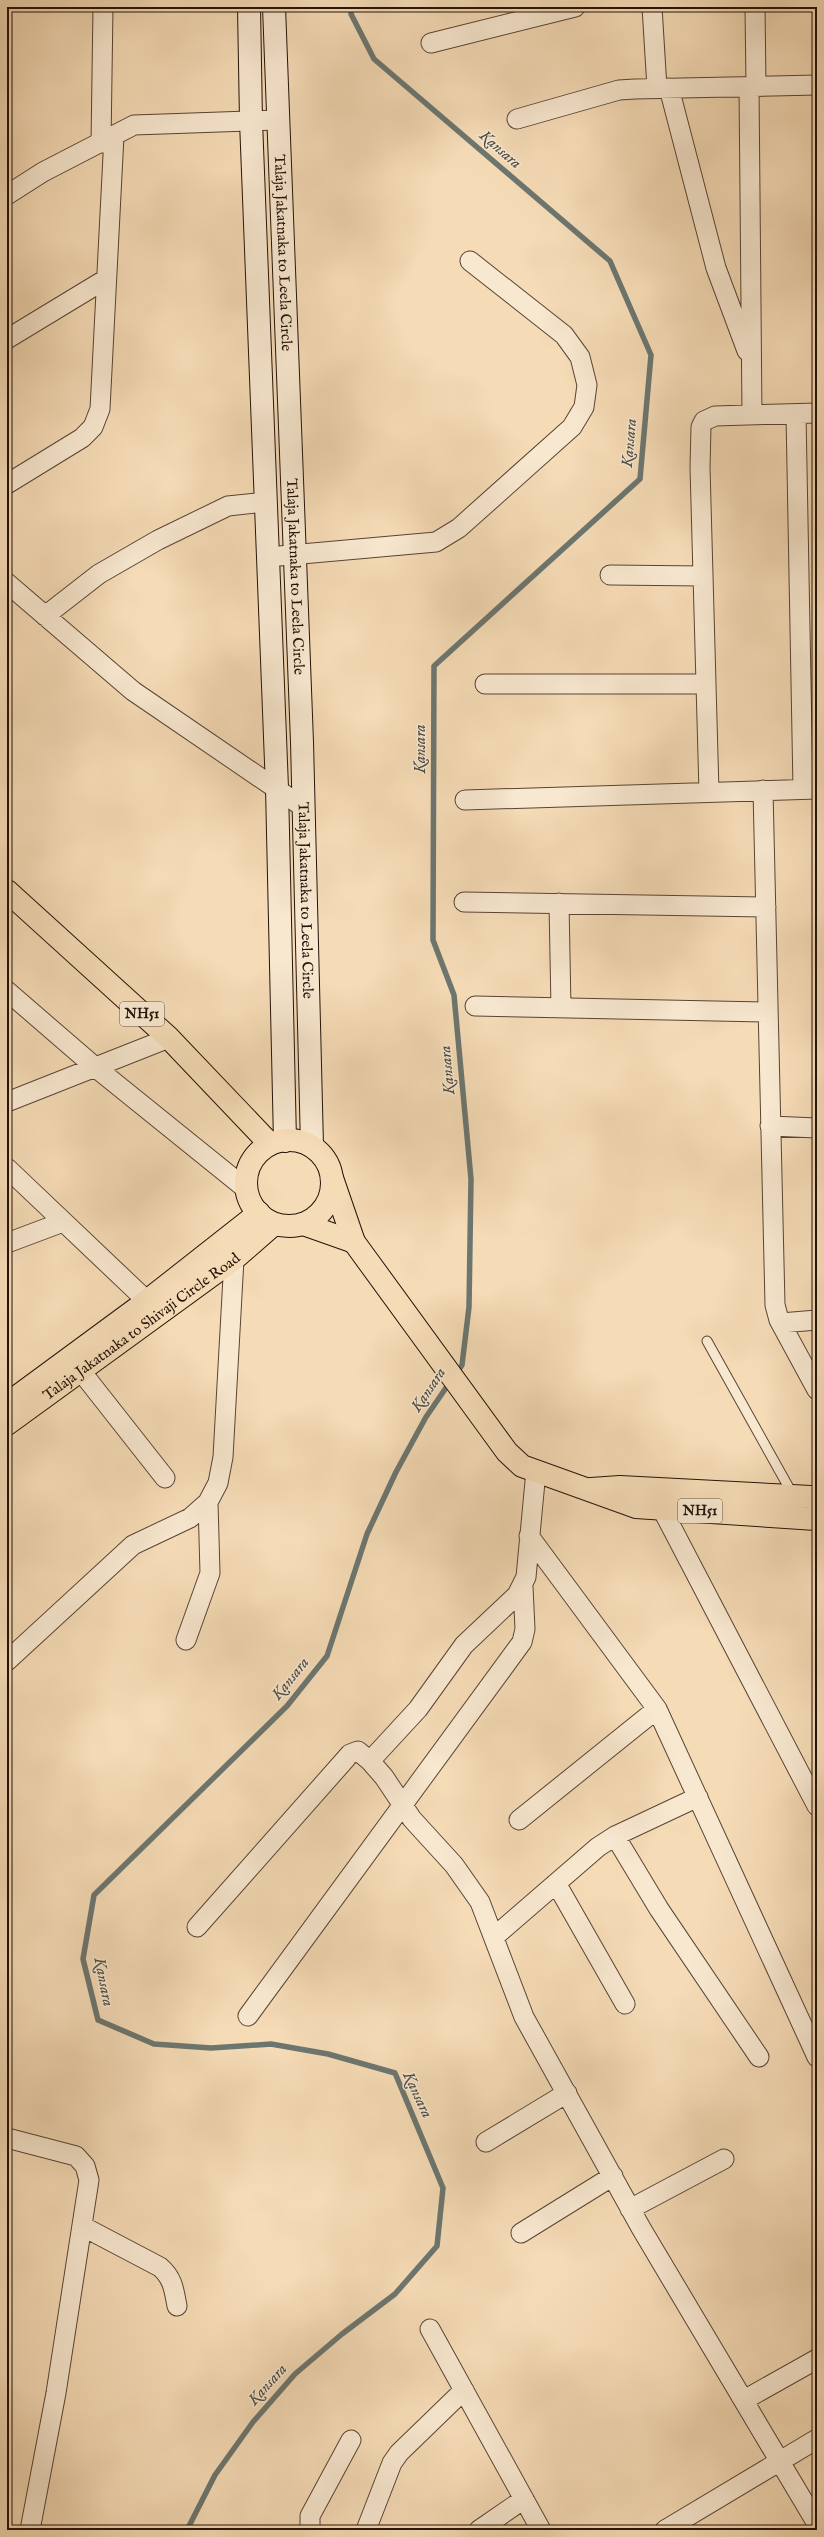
<svg xmlns="http://www.w3.org/2000/svg" width="824" height="2537" font-family="'IM FELL English',serif">
<rect width="100%" height="100%" fill="#f5dbb6"/>
<filter id="stains"><feTurbulence type="fractalNoise" baseFrequency=".005" numOctaves="4"/><feColorMatrix values="0 0 0 0 .2 0 0 0 0 .09 0 0 0 0 .02 0 0 0 .5 -.17"/></filter>
<radialGradient id="worn" r=".72"><stop offset=".6" stop-color="#630" stop-opacity="0"/><stop offset="1" stop-color="#630" stop-opacity=".3"/></radialGradient>
<g fill="none" stroke-linecap="round" stroke-linejoin="round">
<path stroke="#6c7670" stroke-width="5.5" d="M 351,7 L 351,14 L 374,59 L 610,261 L 651,355 L 640,479 L 434,666 L 433,940 L 454,995 L 471,1179 L 469,1307 L 462,1365 L 456,1374
M 187,2530 L 215,2475 L 253,2422 L 295,2374 L 342,2334 L 395,2294 L 437,2246 L 443,2188 L 395,2073 L 328,2054 L 271,2044 L 211,2048 L 154,2044 L 98,2020 L 83,1959 L 94,1895 L 287,1706 L 327,1656 L 367,1534 L 396,1472 L 426,1417 L 450,1382"/>
<g stroke="#584434" stroke-width="11">
<path id="service" d="M 707,1341 L 793,1495"/>
</g>
<g stroke="#584434" stroke-width="21">
<path id="minor" d="M 652,7 L 657,88
M 755,7 L 756,86
M 431,43 L 575,7
M 749,86 L 752,415
M 669,88 L 716,268 L 747,351
M 517,119 L 619,90 L 635,89 L 817,85
M 101,143 L 103,7
M 7,195 L 43,172 L 134,125 L 278,120
M 7,339 L 106,279
M 796,414 L 803,789
M 7,484 L 82,438 L 93,427 L 100,409 L 114,136
M 268,557 L 436,542 L 459,528 L 572,427 L 584,407 L 587,385 L 580,357 L 564,335 L 470,261
M 610,575 L 703,576
M 7,583 L 133,691 L 303,807
M 45,616 L 99,574 L 158,540 L 228,506 L 266,502
M 485,684 L 706,684
M 763,790 L 775,1305 L 779,1320 L 817,1390
M 709,792 L 700,467 L 701,427 L 704,421 L 715,416 L 817,413
M 465,800 L 817,789
M 464,902 L 766,907
M 559,903 L 561,1008
M 7,991 L 95,1067 L 245,1188
M 475,1006 L 768,1012
M 7,1102 L 169,1038
M 770,1126 L 817,1128
M 7,1168 L 147,1301
M 7,1243 L 63,1222
M 781,1323 L 817,1320
M 80,1370 L 165,1478
M 662,1509 L 817,1806
M 529,1536 L 657,1709 L 817,2057
M 186,1640 L 210,1573 L 208,1502
M 7,1661 L 133,1545 L 190,1518 L 208,1502 L 218,1483 L 223,1457 L 234,1259
M 370,1761 L 418,1709 L 464,1645 L 517,1595 L 526,1577 L 536,1471
M 519,1820 L 657,1709
M 615,1836 L 659,1909 L 759,2057
M 556,1883 L 625,2004
M 197,1927 L 350,1754 L 358,1751 L 370,1761 L 384,1777 L 412,1819 L 454,1865 L 480,1902 L 524,2017 L 641,2228 L 817,2524
M 494,1937 L 598,1847 L 615,1836 L 698,1797
M 248,2016 L 522,1642 L 525,1629 L 523,1587
M 7,2138 L 76,2156 L 85,2166 L 89,2180 L 56,2393 L 30,2530
M 486,2142 L 567,2093
M 630,2209 L 724,2159
M 82,2226 L 160,2267 C 173,2278 174,2290 177,2306
M 521,2233 L 613,2176
M 430,2329 L 541,2530
M 744,2400 L 817,2359
M 310,2530 L 310,2516 L 351,2440
M 366,2530 L 392,2463 L 399,2453 L 464,2390
M 479,2530 L 524,2499
M 665,2530 L 817,2439"/>
</g>
<g stroke="#231209" stroke-width="24">
<g id="secondary">
<path d="M 249,7 L 251,121 L 277,788 L 285,1141"/>
<path id="s1" d="M 274,7 L 302,742 L 312,1146"/>
</g>
</g>
<g stroke="#231209" stroke-width="24">
<g id="trunk">
<path d="M 7,891 L 169,1038 L 270,1144"/>
<circle cx="289" cy="1183" r="43"/>
<path d="M 332,1178 L 354,1242 L 507,1452 L 522,1466 L 636,1507 L 816,1519"/>
<path d="M 303,1224 L 354,1242"/>
<path d="M 7,1404 L 147,1301 L 259,1213"/>
<path id="s2" d="M 7,1424 L 234,1259 L 273,1225"/>
<path d="M 591,1489 L 620,1487 L 811,1497"/>
</g>
</g>
<use href="#service" stroke="#f8e8d0" stroke-width="9"/>
<use href="#minor" stroke="#f8e8d0" stroke-width="19"/>
<use href="#secondary" stroke="#f8e8d0" stroke-width="22"/>
<use href="#trunk" stroke="#f5dbb6" stroke-width="22"/>
</g>
<g text-anchor="middle" dominant-baseline="central" stroke-width="3" stroke-linejoin="round" paint-order="stroke">
<g fill="#f8e8d0" stroke="#635245" stroke-width="1">
<rect x="120" y="1002" width="44" height="24" rx="3"/>
<rect x="678" y="1499" width="44" height="24" rx="3"/>
</g>
<g font-size="14" font-weight="bold" fill="#231209">
<text x="142" y="1014">NH51</text>
<text x="700" y="1511">NH51</text>
</g>
<g font-size="15" fill="#231209" stroke="#f8e8d0">
<text stroke="none"><textPath href="#s1" startOffset="246">Talaja Jakatnaka to Leela Circle</textPath></text>
<text stroke="none"><textPath href="#s1" startOffset="570">Talaja Jakatnaka to Leela Circle</textPath></text>
<text stroke="none"><textPath href="#s1" startOffset="894">Talaja Jakatnaka to Leela Circle</textPath></text>
<text stroke="none"><textPath href="#s2" startOffset="166">Talaja Jakatnaka to Shivaji Circle Road</textPath></text>
</g>
<g font-size="16" font-style="italic" fill="#4e4c45" stroke="#f8e8d0">
<text transform="translate(500 150) rotate(41)">Kansara</text>
<text transform="translate(630 443) rotate(-85)">Kansara</text>
<text transform="translate(421 749) rotate(-90)">Kansara</text>
<text transform="translate(448 1070) rotate(-95)">Kansara</text>
<text transform="translate(429 1390) rotate(-56)">Kansara</text>
<text transform="translate(291 1679) rotate(-51)">Kansara</text>
<text transform="translate(103 1982) rotate(79)">Kansara</text>
<text transform="translate(417 2095) rotate(65)">Kansara</text>
<text transform="translate(268 2385) rotate(-48)">Kansara</text>
</g>
</g>
<rect width="824" height="2537" fill="none" stroke="#f5dbb6" stroke-width="24"/>
<rect x="8" y="8" width="808" height="2521" fill="none" stroke="#231209" stroke-width="2"/>
<rect x="12" y="12" width="800" height="2513" fill="none" stroke="#231209"/>
<rect width="100%" height="100%" filter="url(#stains)"/>
<rect width="100%" height="100%" fill="url(#worn)"/>
</svg>
